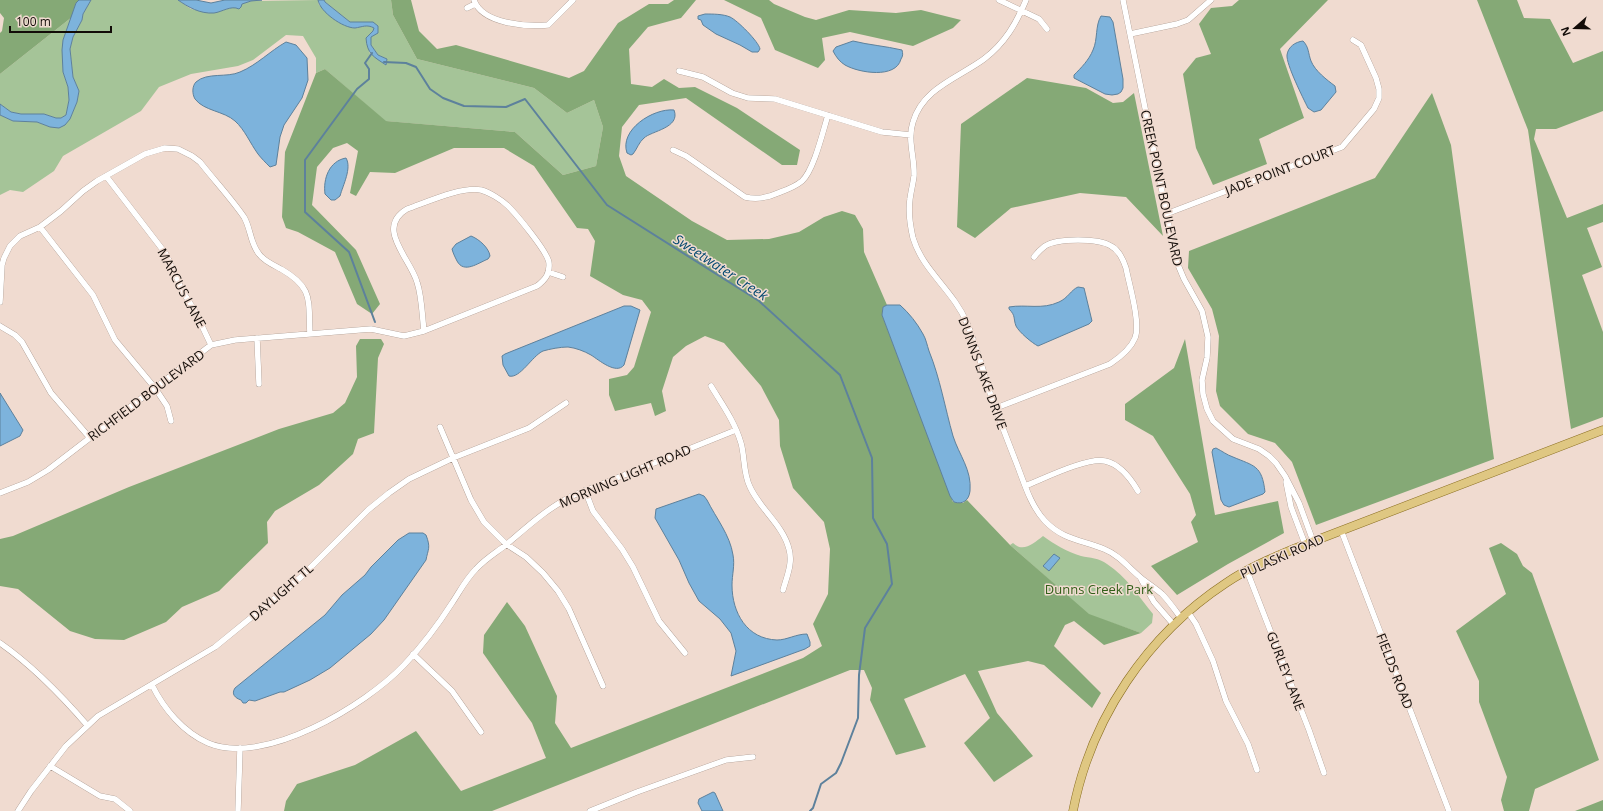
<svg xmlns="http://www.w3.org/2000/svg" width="1603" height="811" font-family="'Open Sans',sans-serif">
<rect width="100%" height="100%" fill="#f0dbd0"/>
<path fill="#a5c498" d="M 91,0 L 178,0 L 191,9 L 213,13 L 251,1 L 318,0 L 319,5 L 354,28 L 369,25 L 374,28 L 373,31 L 366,38 L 370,54 L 387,59 L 378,55 L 371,45 L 371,37 L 377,26 L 367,22 L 350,22 L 325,2 L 324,0 L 391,0 L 393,15 L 417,59 L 534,88 L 567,113 L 594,100 L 603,127 L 596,166 L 563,175 L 515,132 L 385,121 L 325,69 L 316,73 L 316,58 L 303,36 L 286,35 L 253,60 L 238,66 L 191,74 L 159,87 L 141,111 L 63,156 L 54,171 L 23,192 L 10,190 L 0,195 L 0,115 L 13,121 L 37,122 L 50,127 L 70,119 L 77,102 L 79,91 L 73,77 L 70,49 L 73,37 L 82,20 L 83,14 Z
M 72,17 L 63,40 L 63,72 L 68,87 L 69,100 L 66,115 L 61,118 L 56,118 L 44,114 L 21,114 L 11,112 L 0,104 L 0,74 Z
M 1043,536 C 1054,544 1067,552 1081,556 C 1090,558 1099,558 1107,564 C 1126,576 1139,597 1153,614 L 1152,623 L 1141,633 L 1089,615 L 1010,545 L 1013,543 C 1023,553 1034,543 1043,536 Z"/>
<path fill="#85a976" d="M 0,0 L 79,0 L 76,3 L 72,17 L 0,74 L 0,33 L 2,31 L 4,18 L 0,13 Z
M 391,0 L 411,0 L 419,31 L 437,49 L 456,45 L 569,78 L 584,71 L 618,23 L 649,4 L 668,4 L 674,0 L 696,0 L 681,18 L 648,27 L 629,49 L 631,84 L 652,87 L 664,79 L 679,88 L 695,87 L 737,108 L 800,150 L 797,165 L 782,165 L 686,98 L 639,105 L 622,127 L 619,156 L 626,176 L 692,221 L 727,240 L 769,239 L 799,232 L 824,217 L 842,211 L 855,215 L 863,229 L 864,252 L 887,305 L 883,307 L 882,315 L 953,502 L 963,503 L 967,500 L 1010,545 L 1089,614 L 1141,633 L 1104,645 L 1074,621 L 1065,625 L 1054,646 L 1101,693 L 1092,708 L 1044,665 L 1028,661 L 978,671 L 997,713 L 1033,756 L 994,782 L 964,743 L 990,718 L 965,674 L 904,699 L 926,747 L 896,755 L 870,700 L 872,688 L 864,670 L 850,670 L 492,811 L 284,811 L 286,801 L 297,784 L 355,765 L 416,731 L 461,791 L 546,758 L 532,723 L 483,653 L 484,635 L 507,602 L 525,626 L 557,696 L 555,723 L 571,748 L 803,658 L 822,646 L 813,624 L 828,594 L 830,549 L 824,522 L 793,488 L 780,446 L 779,420 L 761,386 L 724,343 L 705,336 L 686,346 L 673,357 L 662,391 L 666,411 L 655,416 L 651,403 L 615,411 L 609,395 L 609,379 L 627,375 L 634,367 L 651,312 L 642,300 L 623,295 L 590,276 L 595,241 L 588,229 L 577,228 L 534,166 L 504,148 L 454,148 L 395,173 L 370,172 L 356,196 L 350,193 L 358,151 L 347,143 L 333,148 L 317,167 L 312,205 L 356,250 L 380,304 L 372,314 L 357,304 L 335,252 L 298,232 L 286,228 L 282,217 L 285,152 L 316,73 L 325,69 L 386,121 L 515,132 L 563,175 L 596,166 L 603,127 L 594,100 L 567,113 L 534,88 L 417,59 L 393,15 Z
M 724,0 L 769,0 L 774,4 L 805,17 L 816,20 L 849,10 L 896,13 L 921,10 L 961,20 L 953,28 L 913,46 L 850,32 L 822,38 L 825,60 L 818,68 L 775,50 L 761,18 Z
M 1239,0 L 1328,0 L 1280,49 L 1304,118 L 1259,139 L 1267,164 L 1213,185 L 1196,148 L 1183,74 L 1196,58 L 1211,54 L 1199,24 L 1211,8 L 1232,6 Z
M 1477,0 L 1517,0 L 1524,18 L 1550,19 L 1573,63 L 1603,51 L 1603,111 L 1556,129 L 1536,129 L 1534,139 L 1567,218 L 1603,204 L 1603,222 L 1587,228 L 1602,267 L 1582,275 L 1603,332 L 1603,417 L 1571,429 L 1528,130 Z
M 1027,78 L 1086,88 L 1113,103 L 1123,102 L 1134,93 L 1163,236 L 1126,197 L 1080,193 L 1011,208 L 975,238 L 957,227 L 961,124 Z
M 1432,93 L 1451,145 L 1494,459 L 1316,525 L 1292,462 L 1275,443 L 1248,434 L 1220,406 L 1216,391 L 1219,336 L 1212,309 L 1188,268 L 1189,251 L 1375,178 Z
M 360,339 L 381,339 L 384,344 L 378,358 L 374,433 L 358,439 L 353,454 L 319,485 L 275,511 L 267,522 L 268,543 L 219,591 L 182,607 L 166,622 L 124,640 L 95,639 L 70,631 L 18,589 L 0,586 L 0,539 L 13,536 L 129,487 L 279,429 L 333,413 L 345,403 L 357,377 L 356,346 Z
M 1185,339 L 1215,515 L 1278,501 L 1284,533 L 1228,564 L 1177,595 L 1151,566 L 1198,542 L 1191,522 L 1196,515 L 1190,494 L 1153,436 L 1125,420 L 1125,404 L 1174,368 Z
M 1501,543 L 1517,554 L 1523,566 L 1532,573 L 1599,760 L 1535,789 L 1529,811 L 1504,811 L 1501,800 L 1507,777 L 1479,702 L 1479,681 L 1456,631 L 1506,594 L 1489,548 Z
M 1603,800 L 1603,811 L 1575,811 Z"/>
<path fill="#7db3dc" stroke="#5d819c" d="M 79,0 L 91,0 L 83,14 L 82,20 L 73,37 L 70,49 L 73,77 L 79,91 L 77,102 L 70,119 L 65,125 L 59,128 L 50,127 L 37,122 L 13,121 L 0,115 L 0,104 L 11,112 L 21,114 L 44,114 L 56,118 L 61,118 L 66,115 L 69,100 L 68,87 L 63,72 L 62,50 L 63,40 L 76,3 Z
M 178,0 L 196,0 L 211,3 L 225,0 L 262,0 L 251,1 L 242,4 L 241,7 L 239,9 C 231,5 222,12 214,13 C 200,14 188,7 178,0 Z
M 318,0 L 324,0 L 325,2 L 350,22 L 373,22 L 378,26 L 378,33 L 371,37 L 371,45 L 378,55 L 387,59 L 386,65 C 374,57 367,54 366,38 L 373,31 L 374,28 C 367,24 362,27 355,28 C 343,28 320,12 318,0 Z
M 705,14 C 713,14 723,14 730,17 C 737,20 759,42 760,49 L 758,52 L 752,52 L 740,45 L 716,34 L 703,25 L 701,20 L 698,19 L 698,16 Z
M 1101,16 L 1110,17 L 1113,22 L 1123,79 L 1123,88 L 1121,92 L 1118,94 L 1112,95 L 1105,94 L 1074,78 L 1074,75 C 1081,68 1089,60 1093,50 C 1098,39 1095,26 1101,16 Z
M 853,41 C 869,45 885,46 902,50 C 903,54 903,56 901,59 C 896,79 859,73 845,65 C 840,62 836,57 833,51 L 836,47 Z
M 1303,41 C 1309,47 1308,53 1311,61 C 1315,71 1327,80 1335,86 L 1336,92 L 1321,110 L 1314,112 L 1308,108 C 1303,98 1286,64 1287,55 C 1288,47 1295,42 1303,41 Z
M 286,42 L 296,45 L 307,58 L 308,80 L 302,98 L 284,125 L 280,137 L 276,165 L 270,167 C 266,163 261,158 258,154 C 250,143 245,130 235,121 C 224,111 204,111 195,99 C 192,94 192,86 196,82 C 207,72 227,78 240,72 C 257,65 270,51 286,42 Z
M 674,110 C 681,128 651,131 644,138 C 639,142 637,149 633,154 L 631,155 L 627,153 C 619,130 653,108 674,110 Z
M 346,158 C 352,168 343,185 340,196 L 335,200 L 331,200 L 325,194 C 323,179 329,161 346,158 Z
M 471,236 C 479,239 489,248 490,256 L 488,259 C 478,263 464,274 457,261 C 455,257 453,253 452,249 L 456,244 Z
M 1078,287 L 1084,288 L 1092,321 L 1089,324 L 1038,346 C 1032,343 1019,332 1016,326 C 1013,318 1016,316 1009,309 L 1009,307 C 1026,304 1042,310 1059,302 C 1068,298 1071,290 1078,287 Z
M 887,305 L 900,305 C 909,313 917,323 923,334 C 926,339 927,345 929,351 C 940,378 945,408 953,436 C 959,455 972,470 970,491 C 969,500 963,505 954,502 L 950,496 L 882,315 L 883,307 Z
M 624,306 L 631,306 L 640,310 L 624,365 C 616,375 599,360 591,355 C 584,351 576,348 568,347 C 560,347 550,349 543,351 C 532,356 520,379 509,376 L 503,365 L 502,356 L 505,354 Z
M 0,393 L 23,430 L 20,436 L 0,446 Z
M 1216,448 C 1222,451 1227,455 1233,457 C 1254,466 1262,465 1265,492 L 1263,494 L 1229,507 L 1224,505 L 1221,500 L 1212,452 L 1213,449 Z
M 699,494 L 704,496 L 707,500 C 716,518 730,535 733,555 C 735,565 732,575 732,585 C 732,613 747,639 777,640 C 787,640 796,634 807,634 L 810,642 L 810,646 L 805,649 L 731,676 L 736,651 L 731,633 L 720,619 L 699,601 L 689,583 L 679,560 L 655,518 L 656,509 Z
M 409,533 L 423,533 L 426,535 C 431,548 428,549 426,560 L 384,620 L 371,634 L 330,668 L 310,680 L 284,692 L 280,692 L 255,701 L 249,700 L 246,703 L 243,703 L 241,700 C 235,698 231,694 235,688 L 325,615 L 342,595 L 365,575 L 371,567 L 398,540 Z
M 1054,554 L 1060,558 L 1049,571 L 1043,566 Z
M 713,792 L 715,793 L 723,811 L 702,811 L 698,803 L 699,799 Z"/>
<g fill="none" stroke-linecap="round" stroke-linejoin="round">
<path stroke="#5d819c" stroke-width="2" d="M 372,53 L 365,63 L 369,69 L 369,79 L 357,89 L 305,160 L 305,212 L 349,252 L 375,322
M 384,62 L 406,63 L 416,67 L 430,89 L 443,98 L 464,106 L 506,107 L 525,99 L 607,205 L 759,301 L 840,375 L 872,458 L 873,518 L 887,544 L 892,584 L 865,628 L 859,675 L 858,718 L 841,763 L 836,773 L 821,784 L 813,808 L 810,811"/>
<g stroke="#9f8c81" stroke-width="6">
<path id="minor" d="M 474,0 C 482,24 527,27 548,25 L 573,0
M 999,0 L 1039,19 L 1047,29
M 1026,0 C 1016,24 1005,43 984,59 C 958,78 923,88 913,122 C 907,140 915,158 914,176 C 913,184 911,191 910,199 C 908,212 910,225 913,238 C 923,271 953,290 967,323 C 976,345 983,369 990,393 C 998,416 1007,439 1016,462 C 1024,482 1030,505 1045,521 C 1063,540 1082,540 1104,549 C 1119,555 1128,567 1140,577 C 1147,583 1155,588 1162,594 C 1169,601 1175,610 1181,618
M 1123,0 L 1176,260 L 1184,279 L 1202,311 L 1208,337 L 1207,358 L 1202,380 L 1203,394 L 1207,409 L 1213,421 L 1233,439 L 1259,449 L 1269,456 L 1276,463 L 1285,476 L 1299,503 L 1313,541
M 467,8 L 475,4
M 1130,34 L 1177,24 L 1188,20 L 1211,0
M 679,71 L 703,77 L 732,93 L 748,98 L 775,99 L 882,132 L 911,135
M 673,150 L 686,156 L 745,197 C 757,200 767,198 778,193 C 786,190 795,187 802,181 C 814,170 823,131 828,115
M 106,176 L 166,254 L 183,292 L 195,311 L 211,345
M 1166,214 L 1342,147 L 1374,109 L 1379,98 L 1379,89 L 1376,78 L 1361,45 L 1353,40
M 40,227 L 93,295 L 115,340 L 155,388 L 167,406 L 171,421
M 548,272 L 563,277
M 0,302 L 2,265 L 4,258 L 10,246 L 20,236 L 40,227 L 61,211 L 83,191 L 97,181 L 145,154 L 165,148 L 178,149 L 192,156 L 200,162 C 214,180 231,198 244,217 C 251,229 250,243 259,254 C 264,261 273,265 281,269 C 314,288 308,300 310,334
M 0,326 L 15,335 L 22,342 L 51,393 L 90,438
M 257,338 L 259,384
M 711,386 C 722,404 735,422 741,443 C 745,457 743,473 750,487 C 760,509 783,525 789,549 C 793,563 787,576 783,590
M 996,408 L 1110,364 C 1119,358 1131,348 1135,338 C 1141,323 1129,284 1126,268 C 1123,259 1119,250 1111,246 C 1098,238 1058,238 1045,246 C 1041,249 1037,253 1034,257
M 440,427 L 471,500 L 484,522 L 506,544 L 526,557 L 543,573 L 558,591 L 569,609 L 603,686
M 1286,482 L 1291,507 L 1305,544
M 1025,486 C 1043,479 1087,457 1105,461 C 1120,464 1131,479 1138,491
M 585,490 L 593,511 L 622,549 L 633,567 L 659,621 L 685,653
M 0,493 L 28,482 L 48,470 L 211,345 L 235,340 L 371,329 L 404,336 L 424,331 L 537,286 C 545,280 550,274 549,263 C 548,252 516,214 508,206 C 502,200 489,192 481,190 C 462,186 427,202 407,209 C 375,228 410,258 417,282 C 422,297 422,315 424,331
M 1341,530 L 1449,811
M 1247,571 L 1309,730 L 1324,773
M 1141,579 L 1154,602 L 1174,625
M 1188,612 L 1196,624 L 1213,661 L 1226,701 L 1248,744 L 1257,770
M 0,643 C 33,666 61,695 87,725
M 413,654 L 452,691 L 481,732
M 152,685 C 164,709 183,732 208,743 C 264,767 366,705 404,665 C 422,646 438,625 452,603 C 460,591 466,579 476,569 C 485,559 497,552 507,544 C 528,526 548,508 572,496 L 736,430
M 50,766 L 100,796 L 115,799 L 130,811
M 18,811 L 31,791 L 66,746 L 98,716 L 215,647 L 301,577 L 368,510 L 389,493 L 409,479 L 453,458 L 529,428 L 566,403
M 238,811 L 240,748
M 590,811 L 637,792 L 726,760 L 753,757"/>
</g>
<g stroke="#8a6e21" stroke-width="9">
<path id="primary" d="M 1073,811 C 1091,718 1147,635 1226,583 C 1248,568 1272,558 1296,548 L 1603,430"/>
</g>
<use href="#minor" stroke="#fff" stroke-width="5.5"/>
<use href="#primary" stroke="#dfc782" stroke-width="8"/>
</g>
<g text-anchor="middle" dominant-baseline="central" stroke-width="3" stroke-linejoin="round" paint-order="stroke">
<g font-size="13" fill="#120c08" stroke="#f0dbd0">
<text transform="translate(1280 170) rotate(-21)">JADE POINT COURT</text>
<text transform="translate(1162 188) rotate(78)">CREEK POINT BOULEVARD</text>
<text transform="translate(182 288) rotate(62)">MARCUS LANE</text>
<text transform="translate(983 373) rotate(70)">DUNNS LAKE DRIVE</text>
<text transform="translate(146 395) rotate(-37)">RICHFIELD BOULEVARD</text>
<text transform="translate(625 476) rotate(-23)">MORNING LIGHT ROAD</text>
<text transform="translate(1282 556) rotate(-24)">PULASKI ROAD</text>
<text transform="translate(281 592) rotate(-41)">DAYLIGHT TL</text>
<text transform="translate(1286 671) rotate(69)">GURLEY LANE</text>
<text transform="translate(1395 671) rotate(69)">FIELDS ROAD</text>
</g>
<g font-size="13" fill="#315f18" stroke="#f0dbd0">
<text x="1099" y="589">Dunns Creek Park</text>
</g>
<g font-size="14" font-style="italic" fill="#02486f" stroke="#f0dbd0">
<text transform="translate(721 267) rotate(33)">Sweetwater Creek</text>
</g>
</g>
<g transform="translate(1575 28) rotate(250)" stroke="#f0dbd0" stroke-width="3" paint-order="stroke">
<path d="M0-3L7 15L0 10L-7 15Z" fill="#120c08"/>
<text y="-6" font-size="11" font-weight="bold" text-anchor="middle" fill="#120c08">N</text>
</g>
<path d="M10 26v6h101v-6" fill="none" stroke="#120c08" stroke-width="2"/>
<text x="16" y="26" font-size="12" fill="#120c08" stroke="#f0dbd0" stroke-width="3" paint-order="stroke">100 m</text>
</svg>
